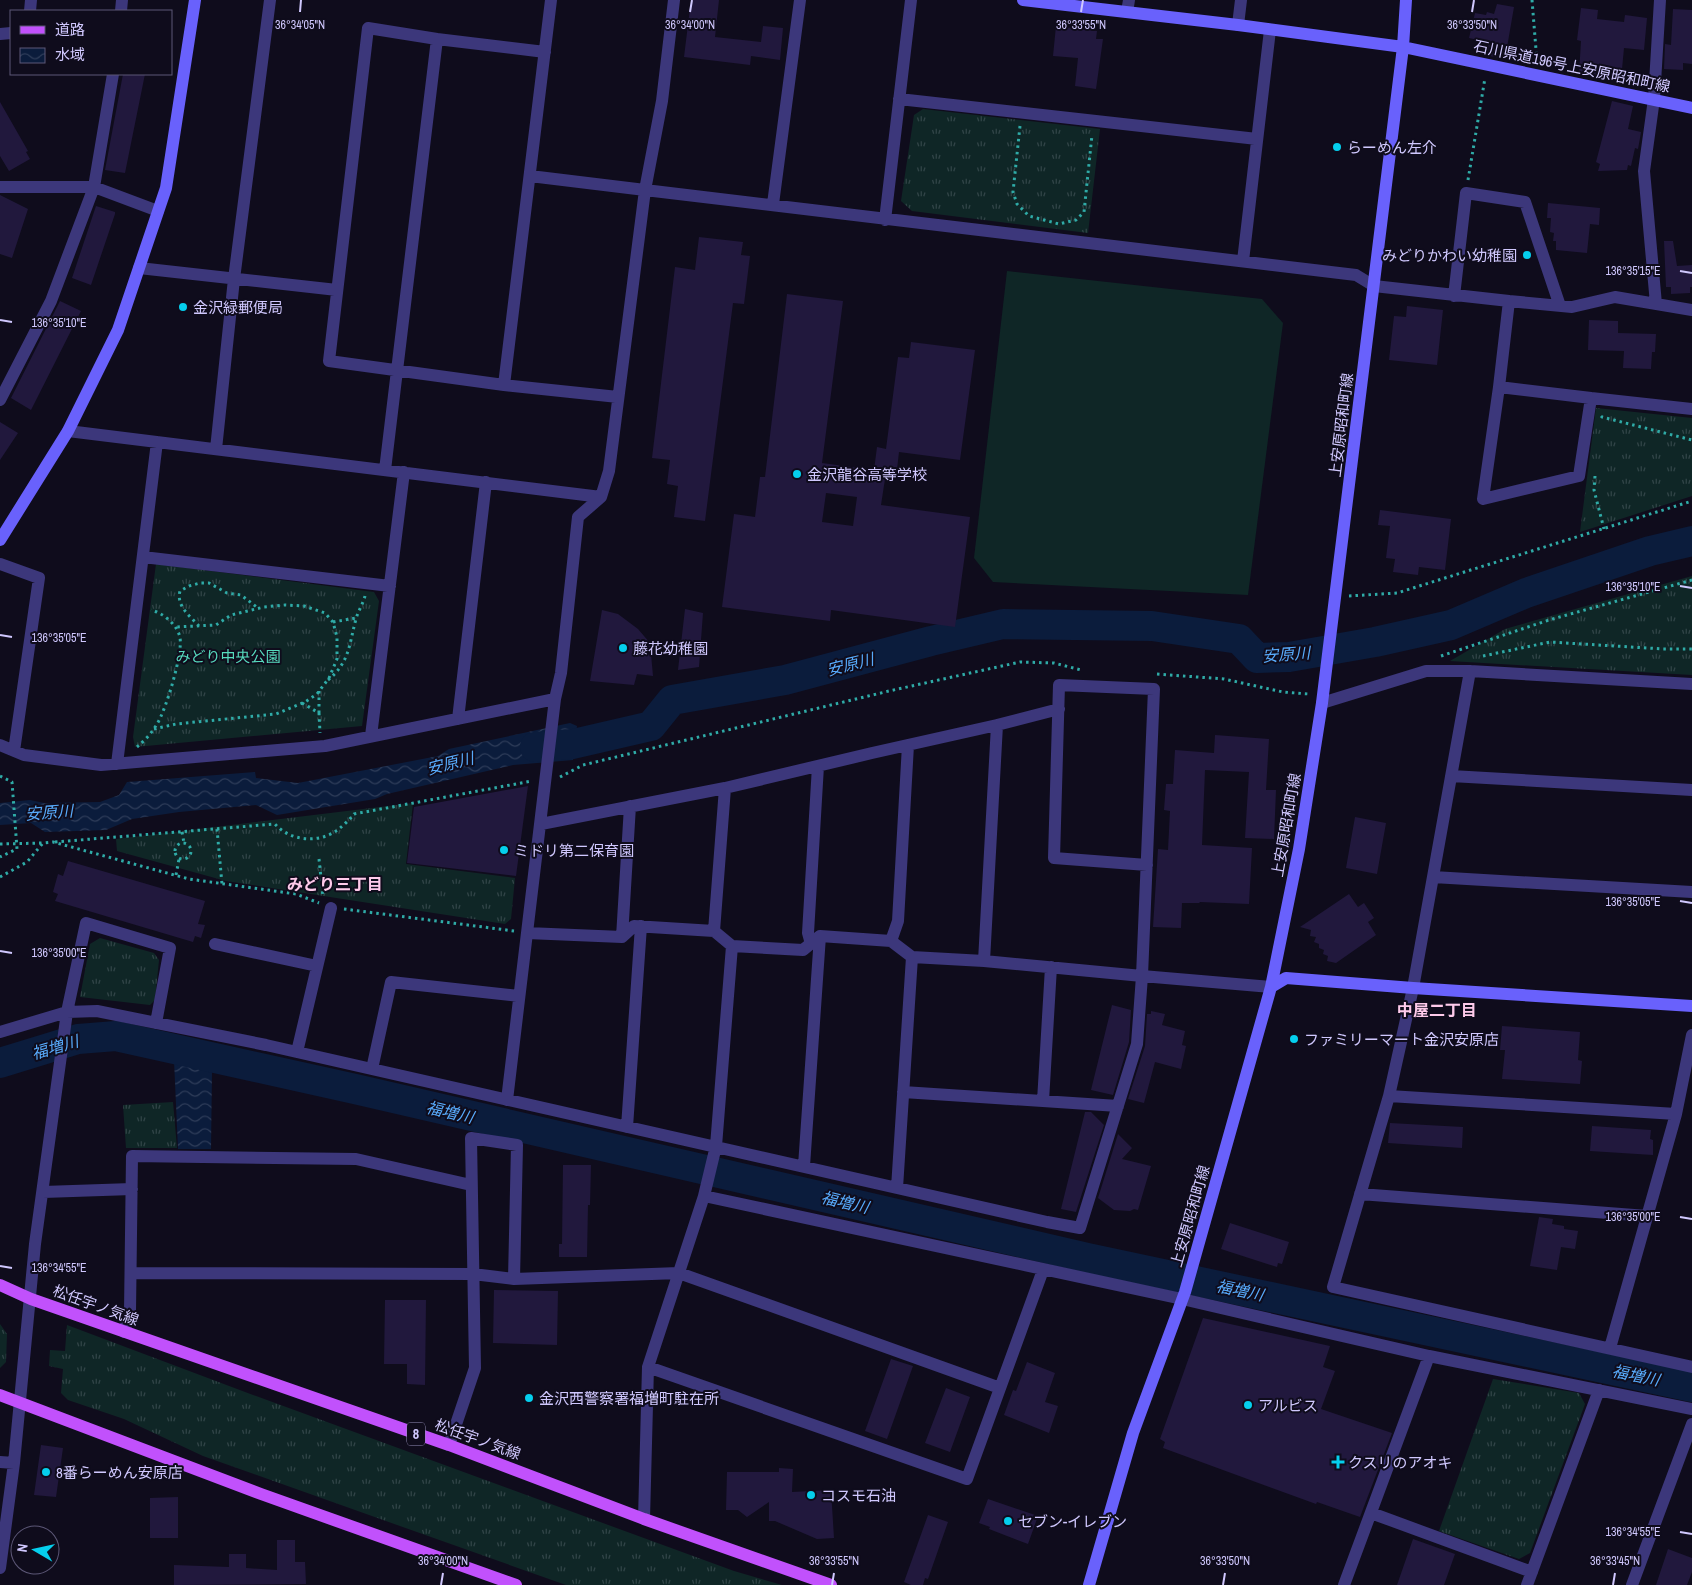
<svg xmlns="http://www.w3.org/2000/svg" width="1692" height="1585" font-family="'Archivo Narrow','Noto Sans JP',sans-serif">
<defs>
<pattern id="grass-tufts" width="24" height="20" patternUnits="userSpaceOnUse" patternTransform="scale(1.25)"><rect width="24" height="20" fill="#0f2626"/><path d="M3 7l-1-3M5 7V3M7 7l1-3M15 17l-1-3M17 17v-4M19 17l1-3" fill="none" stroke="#314447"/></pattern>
<pattern id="water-waves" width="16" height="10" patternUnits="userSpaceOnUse" patternTransform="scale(1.25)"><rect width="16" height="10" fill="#0b1c3c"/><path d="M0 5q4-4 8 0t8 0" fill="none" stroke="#2e3c59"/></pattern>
</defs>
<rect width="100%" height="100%" fill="#0f0c1c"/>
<path fill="url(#grass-tufts)" d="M 923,109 L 1100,129 L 1088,233 L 912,211 L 901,201 L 914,115 Z
M 1596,408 L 1692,418 L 1692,496 L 1580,532 Z
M 156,564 L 374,592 L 379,601 L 362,726 L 135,747 L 133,737 Z
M 1692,576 L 1692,675 L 1450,661 L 1505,629 Z
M 413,803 L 406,864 L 515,878 L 511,919 L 505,924 L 226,881 L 117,851 L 116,839 Z
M 100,938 L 154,953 L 159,960 L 155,1000 L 150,1005 L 80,997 L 90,944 Z
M 173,1102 L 177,1148 L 126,1148 L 123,1105 Z
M 0,1324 L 7,1334 L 6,1362 L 0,1368 Z
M 67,1325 L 253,1395 L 734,1571 L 782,1585 L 566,1585 L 203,1456 L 124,1419 L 68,1400 L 61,1393 L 63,1369 L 49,1366 L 50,1350 L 65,1351 Z
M 1493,1379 L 1579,1393 L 1585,1404 L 1530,1553 L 1519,1559 L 1439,1531 Z"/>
<path fill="#0f2626" d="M 1007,271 L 1262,299 L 1283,323 L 1248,595 L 993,582 L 974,558 Z"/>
<path fill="url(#water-waves)" d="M 570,723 L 577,726 L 573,760 L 513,765 L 387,794 L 375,799 L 277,815 L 256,805 L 179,812 L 132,819 L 106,830 L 45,832 L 31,823 L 0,825 L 0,803 L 30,800 L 44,803 L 100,802 L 119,795 L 127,782 L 255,772 L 256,778 L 298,783 L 438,756 L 449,749 Z
M 174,1060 L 212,1070 L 211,1149 L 178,1149 Z"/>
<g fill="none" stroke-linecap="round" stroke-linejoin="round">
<path stroke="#0b1c3c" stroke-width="30" d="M 535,747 L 573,744 L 651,726 L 672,700 L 785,680 L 931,641 L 1003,624 L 1152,626 L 1239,639 L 1257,658 L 1289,657 L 1375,642 L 1451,625 L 1526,593 L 1650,551 L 1692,541
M 0,1063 L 78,1039 L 116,1036 L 355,1089 L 1088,1258 L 1692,1387"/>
</g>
<path fill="#21183d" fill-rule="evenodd" d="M 691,0 L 719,0 L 715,37 L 761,42 L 763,26 L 783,28 L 780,60 L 751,56 L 750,65 L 684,57 Z
M 1497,4 L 1514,7 L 1505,59 L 1485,55 L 1488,42 L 1469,38 L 1475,13 L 1486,15 L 1487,12 L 1494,14 Z
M 1581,8 L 1598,10 L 1597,19 L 1624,22 L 1625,15 L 1647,18 L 1644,50 L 1624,48 L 1621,80 L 1579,74 L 1581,41 L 1577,40 Z
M 1673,9 L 1692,10 L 1692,64 L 1683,63 L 1683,70 L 1664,69 L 1665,44 L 1671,45 Z
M 1056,26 L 1097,31 L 1096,39 L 1103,39 L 1096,89 L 1075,86 L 1078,58 L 1053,56 Z
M 123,74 L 145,74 L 125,173 L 105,170 Z
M 1612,101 L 1633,106 L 1628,129 L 1641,132 L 1640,138 L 1638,149 L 1635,148 L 1631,166 L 1628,165 L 1627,170 L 1598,171 L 1600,164 L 1596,162 Z
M 0,102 L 28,151 L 26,152 L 30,159 L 9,171 L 0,156 Z
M 0,195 L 28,209 L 12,258 L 0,254 Z
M 1548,203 L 1600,208 L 1599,225 L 1590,224 L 1587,253 L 1556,250 L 1556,241 L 1553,241 L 1554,233 L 1550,232 L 1551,218 L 1547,218 Z
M 96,206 L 115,212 L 115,214 L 91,285 L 72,278 Z
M 699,237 L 743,242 L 741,255 L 750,256 L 744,304 L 733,303 L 705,521 L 674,517 L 678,486 L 667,484 L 670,460 L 652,458 L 675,267 L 695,270 Z
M 1664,241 L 1673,241 L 1677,266 L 1692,265 L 1692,287 L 1690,287 L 1690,293 L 1671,294 L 1671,287 L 1666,287 Z
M 787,294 L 843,301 L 822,463 L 874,470 L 877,447 L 886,449 L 898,357 L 909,358 L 911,342 L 975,350 L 960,460 L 899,452 L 896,478 L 885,479 L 881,505 L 970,517 L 955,627 L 831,610 L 830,621 L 722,607 L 734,514 L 755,517 L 760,477 L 765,477 ZM 826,493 L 857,497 L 853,526 L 822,522 Z
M 60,301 L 81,311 L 31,410 L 11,398 Z
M 1407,306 L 1443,310 L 1437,365 L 1389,360 L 1394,316 L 1406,317 Z
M 1589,320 L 1618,321 L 1618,333 L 1656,334 L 1655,352 L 1652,352 L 1651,369 L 1623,368 L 1624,351 L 1588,350 Z
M 0,422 L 18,433 L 0,460 Z
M 1380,510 L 1451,519 L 1445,570 L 1419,567 L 1418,575 L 1393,572 L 1395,559 L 1386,558 L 1390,526 L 1378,525 Z
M 685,609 L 703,613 L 699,667 L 678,670 Z
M 602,610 L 618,614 L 638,629 L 650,643 L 653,676 L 637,674 L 634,685 L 590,681 Z
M 1215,735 L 1269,739 L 1266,790 L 1276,790 L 1274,839 L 1245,838 L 1249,772 L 1205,770 L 1202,845 L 1252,848 L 1249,904 L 1200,902 L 1199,903 L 1182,903 L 1181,928 L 1153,927 L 1158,849 L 1168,850 L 1170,811 L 1164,810 L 1166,784 L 1173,784 L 1175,750 L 1214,753 Z
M 528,786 L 516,876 L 407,863 L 414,807 Z
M 1355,817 L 1386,823 L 1377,874 L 1346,868 Z
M 68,861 L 205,901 L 198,924 L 205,925 L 201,938 L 195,936 L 193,942 L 55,901 L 58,894 L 53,892 L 58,874 L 63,876 Z
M 1349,894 L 1358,907 L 1364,903 L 1374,918 L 1368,922 L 1376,935 L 1336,963 L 1327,961 L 1328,956 L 1323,954 L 1324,950 L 1319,948 L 1319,944 L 1314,942 L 1316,937 L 1310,936 L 1311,930 L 1300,927 Z
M 1112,1005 L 1131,1010 L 1129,1042 L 1113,1095 L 1091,1090 Z
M 1151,1011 L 1165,1014 L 1162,1025 L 1185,1031 L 1182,1045 L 1186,1046 L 1181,1069 L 1155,1062 L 1144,1103 L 1128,1099 L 1145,1046 L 1147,1014 L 1151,1014 Z
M 1502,1026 L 1580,1032 L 1578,1060 L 1582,1061 L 1580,1084 L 1502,1079 L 1505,1050 L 1500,1050 Z
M 1085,1112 L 1091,1112 L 1104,1125 L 1076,1212 L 1061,1209 Z
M 1390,1123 L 1463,1127 L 1462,1148 L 1388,1143 Z
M 1592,1126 L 1651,1130 L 1650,1139 L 1653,1140 L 1653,1155 L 1590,1151 Z
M 1118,1134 L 1132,1148 L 1122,1159 L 1151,1166 L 1138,1210 L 1134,1209 L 1130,1211 L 1114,1210 L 1098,1198 Z
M 563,1165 L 591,1165 L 590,1205 L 588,1205 L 587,1257 L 559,1257 L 559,1244 L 562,1244 Z
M 1539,1217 L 1553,1219 L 1552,1224 L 1564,1226 L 1564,1229 L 1578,1231 L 1575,1249 L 1561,1247 L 1557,1270 L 1530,1266 Z
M 1230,1223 L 1289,1242 L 1282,1264 L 1278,1263 L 1277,1267 L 1221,1249 Z
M 494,1290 L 558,1291 L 557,1345 L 493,1343 Z
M 385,1300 L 426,1300 L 425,1385 L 407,1384 L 407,1364 L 384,1364 Z
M 1203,1318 L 1330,1346 L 1323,1367 L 1335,1371 L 1321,1409 L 1392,1433 L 1360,1517 L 1317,1502 L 1316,1504 L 1163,1448 L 1165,1442 L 1160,1439 Z
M 891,1359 L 913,1366 L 887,1439 L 865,1431 Z
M 1027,1362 L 1055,1373 L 1045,1402 L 1058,1406 L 1049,1433 L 1004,1415 L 1013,1390 L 1016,1391 Z
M 946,1388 L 970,1397 L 950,1452 L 925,1443 Z
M 41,1445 L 63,1448 L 56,1497 L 34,1495 Z
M 779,1468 L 793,1469 L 792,1492 L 831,1490 L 834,1538 L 817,1539 L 775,1521 L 769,1521 L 769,1502 L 747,1517 L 738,1510 L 726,1510 L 727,1472 L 779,1472 Z
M 178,1497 L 178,1538 L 150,1538 L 150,1498 Z
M 988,1499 L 1038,1516 L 1028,1544 L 989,1529 L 990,1527 L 979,1523 Z
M 928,1515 L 948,1522 L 928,1579 L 925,1578 L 923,1585 L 911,1585 L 904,1582 Z
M 1413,1539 L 1455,1554 L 1444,1585 L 1397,1585 Z
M 277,1540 L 295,1540 L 295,1562 L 305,1562 L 306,1584 L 174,1585 L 174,1565 L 229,1567 L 229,1554 L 246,1554 L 246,1568 L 277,1570 Z
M 1668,1549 L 1692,1558 L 1692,1572 L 1687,1585 L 1656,1585 Z"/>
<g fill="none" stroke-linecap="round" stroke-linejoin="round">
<path stroke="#2faba7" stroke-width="3" stroke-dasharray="2.5 4" stroke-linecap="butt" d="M 1532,0 L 1537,62
M 1020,126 L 1013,192 L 1017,204 L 1029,216 L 1059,224 L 1076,220 L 1084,212 L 1092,135
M 1468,180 L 1485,78
M 1601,416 L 1602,417 L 1692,440
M 1595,476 L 1594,490 L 1604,529
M 1349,596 L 1397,593 L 1692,501
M 333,622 L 356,618
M 199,626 C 190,616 176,606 180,591 L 189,586 L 200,583 L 209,583 L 227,593 L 241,595 L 258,608
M 1441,656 L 1549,620 L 1692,580
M 1483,656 L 1550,642 L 1663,649 L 1692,649
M 1157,674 L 1224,679 L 1283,692 L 1309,694
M 328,680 C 350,662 349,644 356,619 C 358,611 363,604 365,596
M 302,703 L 319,713 L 320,733
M 319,713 L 319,691
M 154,729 L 176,724 L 276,714 L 305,702 L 317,694 L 329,678 L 337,659 L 337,637 L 333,622 L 325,613 L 304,606 L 285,605 L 264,607 L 231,615 L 216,625 L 175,627
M 137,747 C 144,741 152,733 157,724 C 166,710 183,653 180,638 C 178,625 163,613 151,610
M 0,776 L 12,782 L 17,849 L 0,857
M 560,777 L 583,765 L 889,691 L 1020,662 L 1054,663 L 1081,670
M 217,829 L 222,884
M 182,832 L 184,843
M 55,842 L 275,824 C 291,842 321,844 340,828 C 345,824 350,819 354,814 L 532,781
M175 851a8 8 0 1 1 16 0a8 8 0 1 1-16 0Z
M 0,844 L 42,843
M 319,859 L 323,897
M 176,875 L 179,859
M 0,877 L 27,862 L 43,843 L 53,842 L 189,879 L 296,894 L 319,903
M 344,909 L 514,931"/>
<path stroke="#3c377b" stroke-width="12" d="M 551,0 L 504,385 L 618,397
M 30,11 L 31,0
M 121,11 L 122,0
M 1127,12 L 1129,0
M 1238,25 L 1241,0
M 0,34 L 11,33
M 437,39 L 368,28 L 329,361 L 504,385
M 899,99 L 1257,139
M 530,176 L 645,190 L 662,101 L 674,0
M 0,187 L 94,187 L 158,211
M 773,204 L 800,0
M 885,220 L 911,0
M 1243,261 L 1270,30
M 139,268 L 337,290
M 1454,296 L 1466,193 L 1525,202 L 1560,306
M 1509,301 L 1572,307 L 1615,297 L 1692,310
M 1656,304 L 1644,171 L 1654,99 L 1660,0
M 1499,387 L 1591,398
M 0,400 L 51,301 L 94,187 L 113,74
M 68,431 L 601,497
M 216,449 L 234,279 L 270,0
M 385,470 L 437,39 L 545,52
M 143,557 L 390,586
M 0,564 L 39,578 L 14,751
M 1470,671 L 1413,988 L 1389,1096 L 1333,1287 L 1692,1367
M 1322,703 L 1426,671 L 1470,671 L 1692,684
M 458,719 L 486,482
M 997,725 L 1059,709
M 371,736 L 404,472
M 0,745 L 24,755 L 101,765 L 325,746 L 555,699 L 561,673 L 578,517 L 601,497 L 609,471 L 645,190 L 1356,275 L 1374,286 L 1509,301 L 1499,387 L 1483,499 L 1579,476 L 1591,398 L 1692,409
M 117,764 L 157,442
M 1451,776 L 1692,790
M 541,824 L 725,788 L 872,753 L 997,725 L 984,961
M 1433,877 L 1692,892
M 714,931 L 725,788
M 527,933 L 622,937 L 634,926 L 714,931 L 732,946 L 803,950 L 820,936 L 891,941 L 912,957 L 984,961 L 1142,976 L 1154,689 L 1059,685 L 1054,858 L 1147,865
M 622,937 L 630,806
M 891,941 L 898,921 L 908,745
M 215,944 L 317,966
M 811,944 L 808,933 L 818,766
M 0,1032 L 67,1012 L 86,923 L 170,948 L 156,1023
M 297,1052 L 331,908
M 372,1069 L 391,982 L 519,996
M 903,1092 L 1118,1106
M 1389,1096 L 1676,1114 L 1692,1035
M 507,1100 L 555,699
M 1043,1101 L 1051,967
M 627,1127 L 641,926
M 804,1166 L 820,936
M 897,1188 L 912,957
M 43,1192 L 132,1189
M 1360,1194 L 1647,1216
M 704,1196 L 716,1146 L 732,946
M 131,1273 L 473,1274 L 514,1279 L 679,1273 L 1000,1388
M 124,1332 L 130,1312 L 132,1156 L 356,1159 L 471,1185
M 1610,1348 L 1676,1114
M 648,1367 L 967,1479 L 1043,1270
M 449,1445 L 475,1368 L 471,1138 L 517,1145 L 514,1279
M 0,1462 L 14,1463 L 35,1244 L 67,1012 L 97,1011 L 266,1045 L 1047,1222 L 1080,1228 L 1137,1044 L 1142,976 L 1271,987
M 1371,1513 L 1532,1572
M 644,1519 L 648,1367 L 704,1196 L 1182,1299 L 1429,1356
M 0,1568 L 14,1463
M 1344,1585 L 1429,1356 L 1692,1409
M 1527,1585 L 1599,1390
M 1632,1585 L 1692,1424"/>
<path stroke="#6961fc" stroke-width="12" d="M 1023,0 L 1238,25 L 1403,47 L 1322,703 L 1299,849 L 1271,987 L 1185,1292 L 1133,1433 L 1089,1585
M 1406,0 L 1403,47 L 1692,108
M 0,540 L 68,431 L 118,330 L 166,188 L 195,0
M 1271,987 L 1286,978 L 1413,988 L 1692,1006"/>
<path stroke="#c151fc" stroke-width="12" d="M 0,1285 L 31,1299 L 449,1445 L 644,1519 L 831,1585
M 0,1395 L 261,1494 L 516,1585"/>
</g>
<path fill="none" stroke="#d0c8fe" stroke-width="2" d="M 300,12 L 301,0M 690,12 L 692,0M 1081,12 L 1083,0M 1472,12 L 1474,0M 1680,271 L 1692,273M 0,320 L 12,322M 1680,586 L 1692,588M 0,635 L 12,637M 1680,901 L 1692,903M 0,951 L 12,953M 1680,1217 L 1692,1219M 0,1266 L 12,1268M 1680,1532 L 1692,1534M 441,1585 L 443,1573M 832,1585 L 834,1573M 1223,1585 L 1225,1573M 1613,1585 L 1615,1573"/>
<g fill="#05cfed" stroke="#0f0c1c" stroke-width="2">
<circle cx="1337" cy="147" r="5"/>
<circle cx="1527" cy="255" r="5"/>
<circle cx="183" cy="307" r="5"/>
<circle cx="797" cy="474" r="5"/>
<circle cx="623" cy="648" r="5"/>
<circle cx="504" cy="850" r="5"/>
<circle cx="1294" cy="1039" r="5"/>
<circle cx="529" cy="1398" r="5"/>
<circle cx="1248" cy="1405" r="5"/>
<path d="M1335.5 1454.5h5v5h5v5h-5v5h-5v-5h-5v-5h5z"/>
<circle cx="46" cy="1472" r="5"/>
<circle cx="811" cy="1495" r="5"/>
<circle cx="1008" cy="1521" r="5"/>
</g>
<g text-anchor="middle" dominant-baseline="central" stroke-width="4" stroke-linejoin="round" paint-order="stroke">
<rect fill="#0f0c1c" stroke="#9690ba" stroke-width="1" x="407" y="1422.5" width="18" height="23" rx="4"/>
<g font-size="14" font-weight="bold" fill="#d0c8fe">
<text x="416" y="1434">8</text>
</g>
<g font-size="15" fill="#d0c8fe" stroke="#0f0c1c">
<text transform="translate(1572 66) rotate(12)">石川県道196号上安原昭和町線</text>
<text transform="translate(1341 425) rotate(-83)">上安原昭和町線</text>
<text transform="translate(1286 825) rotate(-80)">上安原昭和町線</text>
<text transform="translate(1190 1216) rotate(-74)">上安原昭和町線</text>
<text transform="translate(96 1305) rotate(20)">松任宇ノ気線</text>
<text transform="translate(478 1439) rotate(20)">松任宇ノ気線</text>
</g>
<g font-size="15" fill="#d0c8fe" stroke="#0f0c1c" text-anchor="start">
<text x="1347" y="147">らーめん左介</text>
<text x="1517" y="255" text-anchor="end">みどりかわい幼稚園</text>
<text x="193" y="307">金沢緑郵便局</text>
<text x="807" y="474">金沢龍谷高等学校</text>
<text x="633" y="648">藤花幼稚園</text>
<text x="514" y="850">ミドリ第二保育園</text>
<text x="1304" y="1039">ファミリーマート金沢安原店</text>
<text x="539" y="1398">金沢西警察署福増町駐在所</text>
<text x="1258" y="1405">アルビス</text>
<text x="1348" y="1462">クスリのアオキ</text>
<text x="56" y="1472">8番らーめん安原店</text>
<text x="821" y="1495">コスモ石油</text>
<text x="1018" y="1521">セブン-イレブン</text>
</g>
<g font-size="15" fill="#57dbbe" stroke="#0f0c1c">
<text x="228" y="656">みどり中央公園</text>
</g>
<g font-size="16" font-style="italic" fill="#58abfc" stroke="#0f0c1c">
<text transform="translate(1286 654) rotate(-4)">安原川</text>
<text transform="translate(850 664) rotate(-14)">安原川</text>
<text transform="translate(450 763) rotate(-14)">安原川</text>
<text transform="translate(49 812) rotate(-4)">安原川</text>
<text transform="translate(55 1047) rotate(-16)">福増川</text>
<text transform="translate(450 1112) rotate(13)">福増川</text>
<text transform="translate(845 1202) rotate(13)">福増川</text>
<text transform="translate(1240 1290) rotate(12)">福増川</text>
<text transform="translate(1636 1375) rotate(12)">福増川</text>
</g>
<g font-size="16" font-weight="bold" fill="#fecaea" stroke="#0f0c1c">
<text x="335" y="884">みどり三丁目</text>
<text x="1437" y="1010">中屋二丁目</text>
</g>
</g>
<g font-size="12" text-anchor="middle" fill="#d0c8fe" stroke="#0f0c1c" stroke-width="4" stroke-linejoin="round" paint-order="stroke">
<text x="300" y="29">36°34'05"N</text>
<text x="690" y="29">36°34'00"N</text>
<text x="1081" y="29">36°33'55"N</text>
<text x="1472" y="29">36°33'50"N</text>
<text x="1633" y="275">136°35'15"E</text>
<text x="59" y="327">136°35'10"E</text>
<text x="1633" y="591">136°35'10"E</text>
<text x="59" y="642">136°35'05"E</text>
<text x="1633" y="906">136°35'05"E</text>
<text x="59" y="957">136°35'00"E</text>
<text x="1633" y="1221">136°35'00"E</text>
<text x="59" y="1272">136°34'55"E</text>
<text x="1633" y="1536">136°34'55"E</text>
<text x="443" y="1565">36°34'00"N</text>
<text x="834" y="1565">36°33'55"N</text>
<text x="1225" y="1565">36°33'50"N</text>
<text x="1615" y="1565">36°33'45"N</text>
</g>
<rect x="10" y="10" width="162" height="65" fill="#0f0c1c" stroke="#5c5776"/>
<rect x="20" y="26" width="25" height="8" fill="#c151fc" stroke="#5c5776"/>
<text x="55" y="35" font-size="15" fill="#d0c8fe">道路</text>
<rect x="20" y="48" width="25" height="15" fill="url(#water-waves)" stroke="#5c5776"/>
<text x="55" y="60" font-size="15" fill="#d0c8fe">水域</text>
<g transform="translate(35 1550) rotate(279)"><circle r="24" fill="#0f0c1c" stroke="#5c5776"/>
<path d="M0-4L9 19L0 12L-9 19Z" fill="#05cfed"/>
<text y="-8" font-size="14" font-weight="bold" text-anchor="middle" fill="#d0c8fe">N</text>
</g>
</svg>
